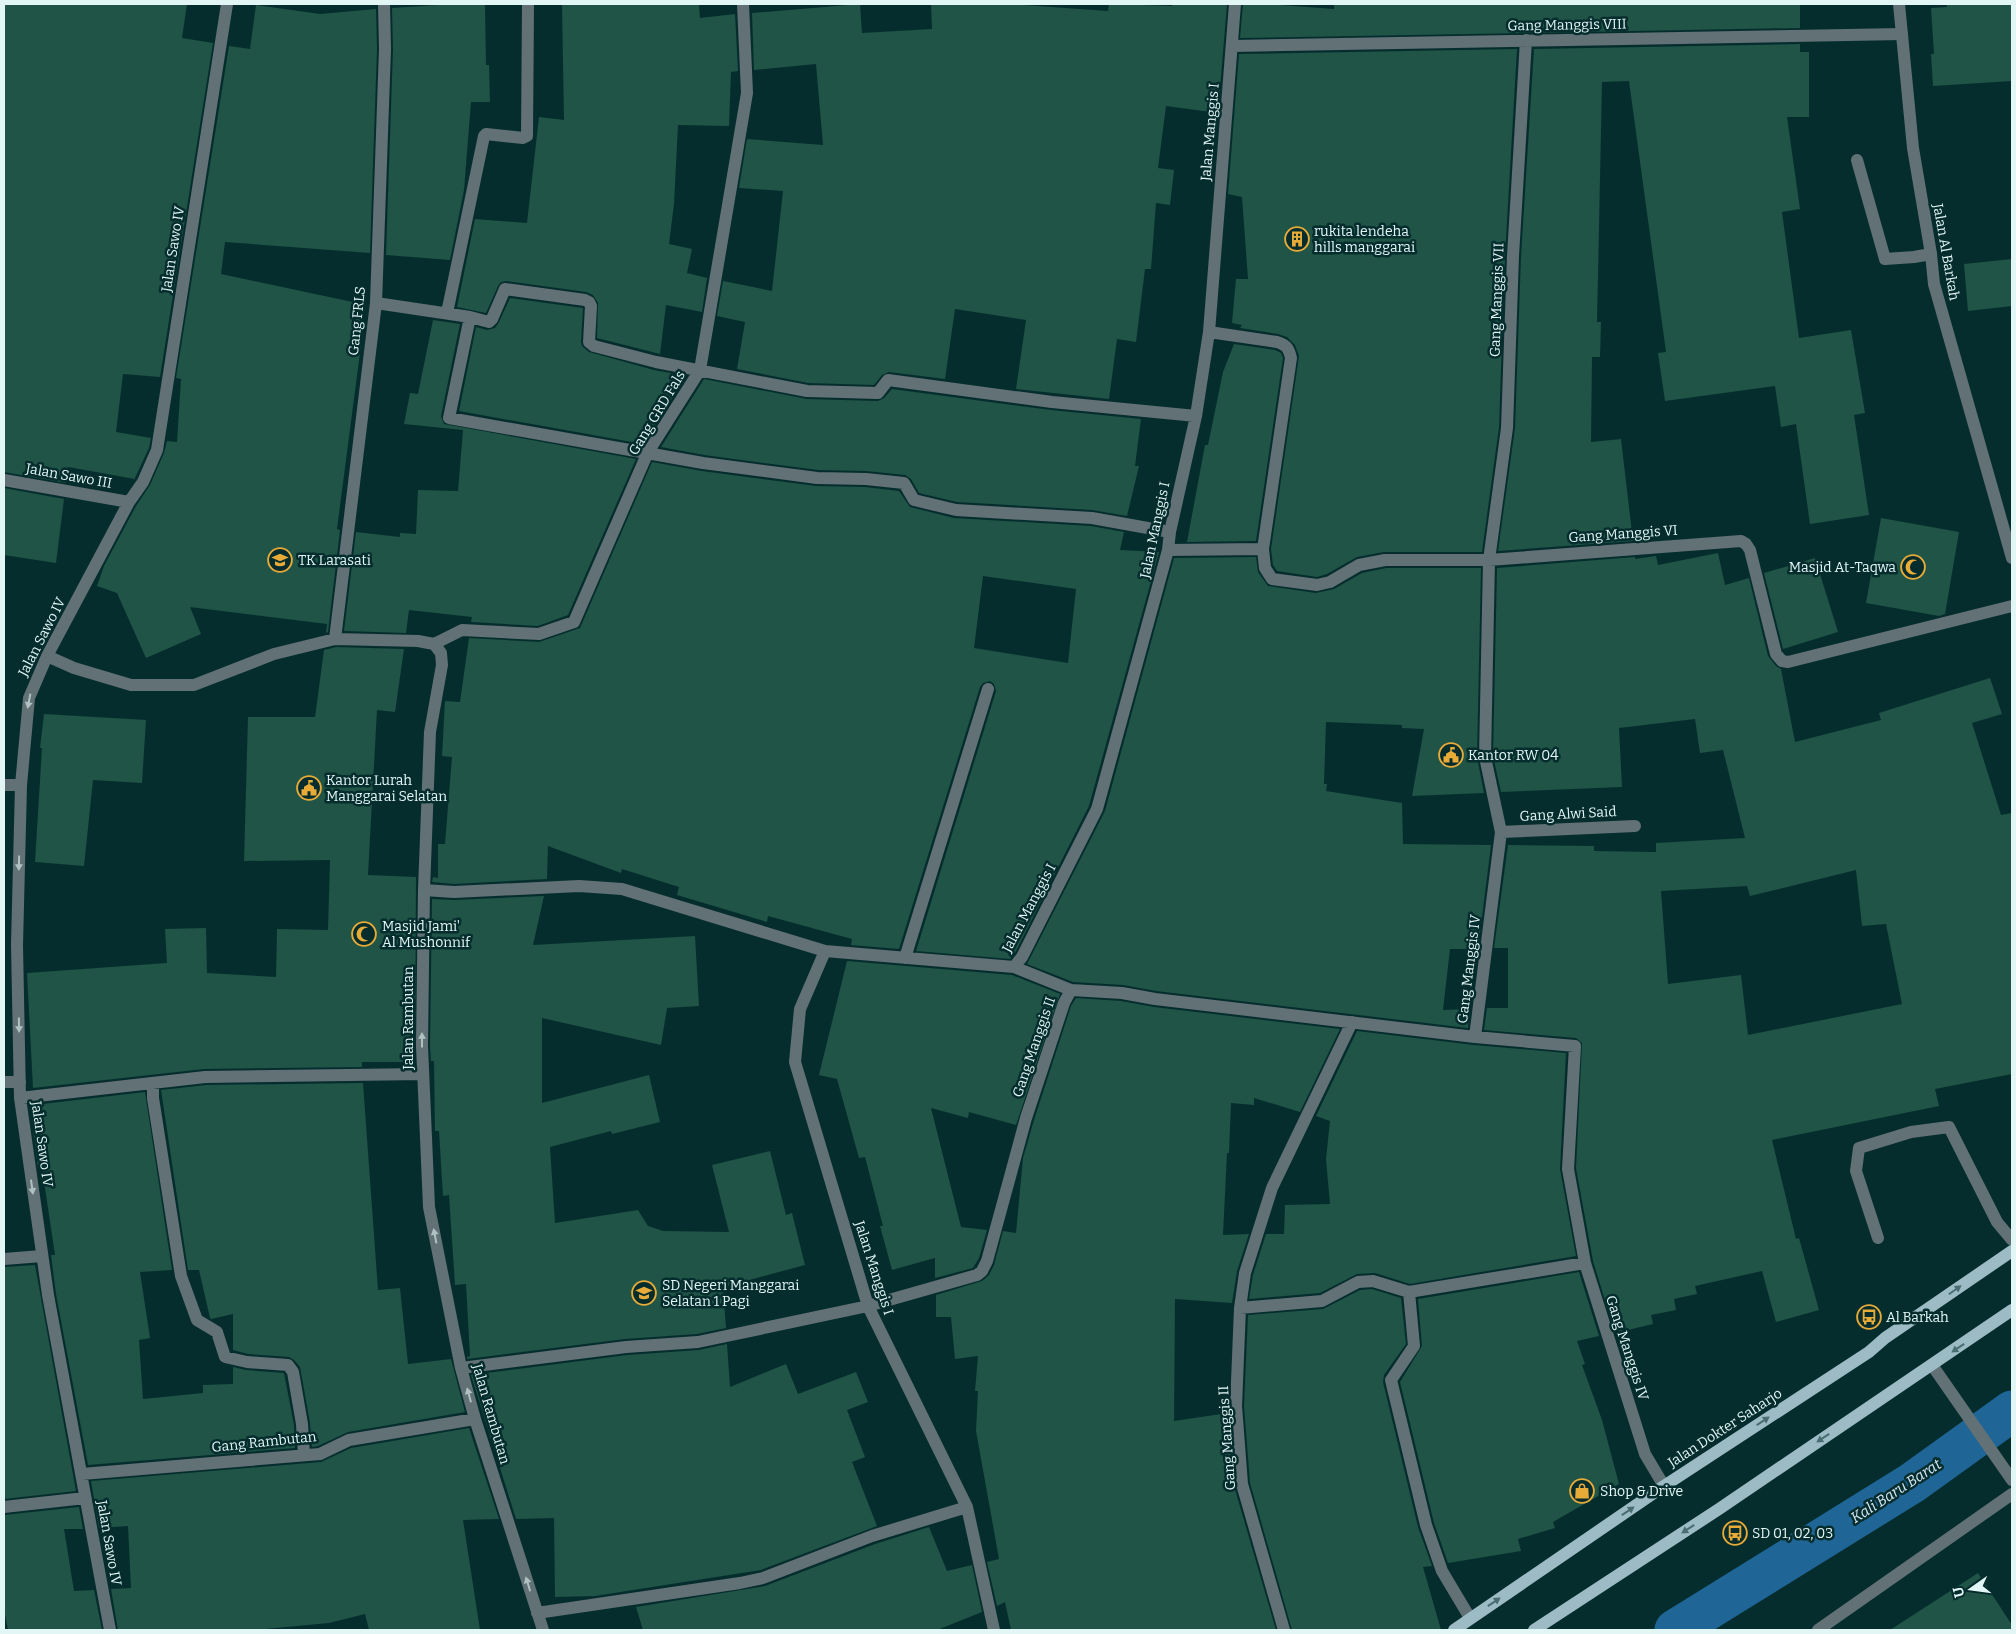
<svg xmlns="http://www.w3.org/2000/svg" width="2016" height="1634" font-family="Bitter,serif">
<rect width="100%" height="100%" fill="#062d2e"/>
<g fill="none" stroke-linecap="round" stroke-linejoin="round">
<path stroke="#1f6696" stroke-width="41" d="M 1675,1630 L 1912,1483 L 2012,1411"/>
</g>
<path fill="#1f5446" fill-rule="evenodd" d="M 4,4 L 187,4 L 182,38 L 213,43 L 160,377 L 123,374 L 116,432 L 151,438 L 149,448 L 134,480 L 135,479 L 68,467 L 66,483 L 4,472 Z
M 453,4 L 485,4 L 486,65 L 489,65 L 490,102 L 471,102 L 464,190 L 450,260 L 386,255 L 393,49 L 392,8 Z
M 562,4 L 699,4 L 700,18 L 735,14 L 738,71 L 731,72 L 729,126 L 678,125 L 674,204 L 669,244 L 692,249 L 687,273 L 707,278 L 702,312 L 666,305 L 660,354 L 597,338 L 598,303 L 593,295 L 586,292 L 506,281 L 501,282 L 498,286 L 486,313 L 457,307 L 475,219 L 527,223 L 539,117 L 564,120 Z
M 860,4 L 862,33 L 932,29 L 931,4 L 1007,4 L 1108,11 L 1109,4 L 1172,6 L 1173,4 L 1227,4 L 1218,113 L 1166,106 L 1158,168 L 1174,170 L 1170,205 L 1156,203 L 1151,269 L 1145,269 L 1136,342 L 1117,339 L 1109,399 L 1016,389 L 1026,320 L 955,309 L 945,379 L 889,372 L 882,375 L 874,385 L 808,383 L 737,369 L 745,322 L 717,316 L 723,281 L 772,291 L 783,191 L 739,188 L 747,139 L 823,145 L 816,64 L 754,70 L 752,13 Z
M 1243,4 L 1267,4 L 1334,9 L 1334,4 L 1800,4 L 1800,28 L 1240,38 Z
M 1946,4 L 2012,4 L 2012,81 L 1933,86 L 1931,54 L 1934,54 L 1931,8 L 1947,7 Z
M 256,5 L 320,14 L 376,9 L 377,49 L 370,253 L 225,242 L 221,274 L 362,304 L 360,322 L 364,322 L 337,529 L 340,530 L 328,632 L 326,633 L 327,624 L 190,607 L 201,634 L 146,658 L 117,593 L 97,586 L 104,566 L 136,506 L 150,485 L 164,453 L 167,441 L 177,442 L 181,379 L 176,378 L 229,46 L 250,49 Z
M 1800,44 L 1800,52 L 1809,52 L 1809,117 L 1787,117 L 1800,209 L 1782,212 L 1799,338 L 1851,330 L 1865,413 L 1854,415 L 1869,515 L 1810,524 L 1796,424 L 1781,427 L 1775,386 L 1665,401 L 1658,353 L 1666,352 L 1629,81 L 1602,82 L 1597,322 L 1601,322 L 1600,357 L 1592,357 L 1591,442 L 1621,439 L 1633,541 L 1498,551 L 1515,428 L 1521,256 L 1534,49 Z
M 1517,49 L 1505,256 L 1499,427 L 1482,552 L 1384,552 L 1357,557 L 1327,574 L 1317,577 L 1277,571 L 1273,565 L 1271,549 L 1299,356 L 1295,345 L 1287,337 L 1278,334 L 1240,328 L 1242,325 L 1232,323 L 1236,279 L 1248,279 L 1242,197 L 1228,194 L 1239,54 Z
M 2012,259 L 2012,306 L 1968,311 L 1964,264 Z
M 510,298 L 583,308 L 581,342 L 582,346 L 589,352 L 654,370 L 686,376 L 643,444 L 459,411 L 476,327 L 487,330 L 495,328 L 499,322 Z
M 433,320 L 460,324 L 441,416 L 444,424 L 636,459 L 568,615 L 538,626 L 471,622 L 472,617 L 409,610 L 406,633 L 344,631 L 356,532 L 400,537 L 400,533 L 416,534 L 418,490 L 458,491 L 463,430 L 404,424 L 410,393 L 418,394 Z
M 1234,344 L 1275,350 L 1281,353 L 1283,358 L 1256,541 L 1187,542 L 1205,445 L 1208,445 L 1223,372 Z
M 704,379 L 807,399 L 878,401 L 884,398 L 892,389 L 1051,410 L 1141,419 L 1135,466 L 1139,466 L 1127,516 L 1092,510 L 957,502 L 919,493 L 911,479 L 905,475 L 866,471 L 818,470 L 704,455 L 661,447 Z
M 652,462 L 702,471 L 816,486 L 865,487 L 899,491 L 910,507 L 954,518 L 1091,526 L 1124,532 L 1120,550 L 1159,552 L 1089,806 L 1015,953 L 1010,959 L 916,951 L 996,691 L 994,684 L 990,681 L 983,683 L 980,687 L 899,949 L 851,945 L 852,939 L 768,916 L 767,922 L 677,895 L 679,887 L 622,869 L 621,873 L 548,846 L 547,879 L 454,884 L 432,882 L 433,877 L 438,878 L 438,844 L 445,844 L 452,757 L 442,756 L 445,701 L 460,702 L 469,638 L 539,642 L 580,628 ZM 983,576 L 1076,589 L 1068,663 L 974,648 Z
M 4,488 L 64,499 L 56,563 L 4,555 Z
M 1881,518 L 1959,532 L 1945,614 L 1939,616 L 1866,603 Z
M 1718,553 L 1725,585 L 1749,578 L 1768,656 L 1776,666 L 1781,669 L 1795,742 L 1881,720 L 1879,713 L 1990,678 L 2002,714 L 1972,723 L 2001,815 L 2012,813 L 2012,1074 L 1935,1089 L 1939,1106 L 1772,1140 L 1796,1239 L 1799,1238 L 1819,1310 L 1776,1322 L 1762,1271 L 1695,1286 L 1697,1294 L 1674,1299 L 1676,1310 L 1651,1315 L 1653,1324 L 1615,1333 L 1593,1261 L 1576,1168 L 1582,1043 L 1576,1038 L 1484,1030 L 1487,1008 L 1508,1008 L 1508,948 L 1494,948 L 1508,845 L 1594,846 L 1594,851 L 1656,852 L 1656,843 L 1745,838 L 1723,750 L 1700,753 L 1695,719 L 1619,728 L 1622,787 L 1501,792 L 1493,756 L 1497,568 L 1635,557 L 1635,559 L 1656,556 L 1658,565 ZM 1856,870 L 1862,926 L 1886,924 L 1902,1004 L 1748,1035 L 1741,975 L 1668,984 L 1661,891 L 1747,886 L 1750,896 Z
M 1256,557 L 1258,572 L 1268,586 L 1316,593 L 1334,589 L 1362,573 L 1386,568 L 1481,568 L 1477,757 L 1484,793 L 1412,796 L 1424,729 L 1402,728 L 1402,725 L 1326,722 L 1324,784 L 1327,784 L 1326,791 L 1402,803 L 1403,844 L 1491,845 L 1478,949 L 1450,949 L 1443,1010 L 1470,1009 L 1468,1028 L 1156,991 L 1123,985 L 1073,982 L 1027,964 L 1105,811 L 1174,558 Z
M 1815,558 L 1838,632 L 1783,649 L 1764,573 Z
M 336,647 L 404,649 L 395,712 L 377,710 L 368,875 L 416,877 L 415,1062 L 362,1062 L 362,1067 L 204,1069 L 33,1088 L 27,973 L 167,963 L 165,929 L 206,928 L 207,973 L 276,977 L 277,929 L 328,930 L 330,860 L 244,861 L 248,717 L 315,717 L 324,650 Z
M 44,714 L 146,720 L 142,783 L 93,780 L 84,866 L 35,862 L 42,748 L 40,748 Z
M 544,896 L 533,945 L 695,936 L 699,1006 L 667,1008 L 661,1045 L 542,1018 L 542,1103 L 649,1075 L 660,1122 L 612,1134 L 611,1131 L 550,1147 L 555,1223 L 638,1210 L 648,1226 L 663,1231 L 729,1232 L 712,1165 L 770,1151 L 786,1215 L 792,1213 L 805,1265 L 723,1287 L 726,1328 L 697,1334 L 625,1339 L 467,1359 L 467,1357 L 470,1356 L 466,1284 L 455,1285 L 449,1195 L 443,1196 L 439,1131 L 435,1131 L 434,1061 L 431,1061 L 430,1046 L 432,899 L 454,900 Z
M 847,961 L 1012,975 L 1060,994 L 1016,1125 L 969,1112 L 968,1118 L 931,1108 L 961,1227 L 987,1230 L 979,1258 L 973,1268 L 935,1278 L 935,1258 L 892,1270 L 880,1226 L 883,1226 L 865,1157 L 859,1158 L 837,1079 L 819,1075 Z
M 1076,998 L 1121,1001 L 1154,1007 L 1340,1029 L 1300,1112 L 1254,1098 L 1254,1105 L 1231,1103 L 1229,1153 L 1227,1153 L 1223,1235 L 1249,1234 L 1237,1271 L 1232,1303 L 1175,1299 L 1174,1421 L 1228,1413 L 1234,1486 L 1276,1630 L 1011,1630 L 1005,1602 L 997,1606 L 987,1562 L 999,1559 L 976,1431 L 978,1391 L 975,1391 L 978,1356 L 955,1359 L 951,1317 L 936,1317 L 936,1295 L 982,1281 L 989,1275 L 994,1265 L 1003,1231 L 1016,1233 L 1023,1158 L 1034,1120 L 1071,1006 Z
M 1357,1031 L 1474,1045 L 1566,1053 L 1560,1169 L 1576,1256 L 1410,1284 L 1375,1273 L 1357,1274 L 1320,1293 L 1249,1299 L 1253,1275 L 1266,1234 L 1284,1234 L 1285,1205 L 1330,1204 L 1326,1159 L 1330,1121 L 1316,1116 Z
M 363,1083 L 378,1290 L 400,1288 L 408,1364 L 451,1359 L 465,1412 L 348,1432 L 318,1446 L 312,1447 L 310,1423 L 300,1367 L 294,1360 L 289,1357 L 248,1354 L 233,1350 L 233,1314 L 211,1319 L 210,1318 L 199,1270 L 188,1270 L 161,1090 L 206,1085 Z
M 145,1092 L 172,1270 L 140,1272 L 150,1338 L 139,1340 L 143,1399 L 203,1393 L 203,1385 L 233,1384 L 233,1367 L 246,1370 L 284,1373 L 294,1425 L 295,1448 L 88,1465 L 56,1294 L 51,1255 L 55,1255 L 42,1168 L 38,1168 L 32,1121 L 34,1121 L 34,1105 Z
M 35,1265 L 76,1491 L 4,1499 L 4,1267 Z
M 1579,1272 L 1599,1336 L 1577,1341 L 1585,1364 L 1582,1365 L 1602,1420 L 1619,1484 L 1553,1522 L 1555,1528 L 1518,1539 L 1521,1551 L 1448,1563 L 1434,1523 L 1400,1382 L 1422,1346 L 1418,1299 Z
M 1372,1289 L 1401,1298 L 1406,1344 L 1384,1375 L 1383,1382 L 1418,1527 L 1432,1566 L 1423,1567 L 1441,1630 L 1292,1630 L 1250,1483 L 1244,1406 L 1248,1315 L 1323,1309 L 1360,1290 Z
M 727,1344 L 730,1387 L 786,1364 L 798,1394 L 856,1372 L 868,1402 L 847,1410 L 865,1457 L 852,1462 L 877,1526 L 761,1570 L 595,1596 L 555,1597 L 554,1518 L 516,1519 L 471,1375 L 627,1355 L 699,1350 Z
M 469,1428 L 499,1519 L 463,1520 L 480,1630 L 369,1630 L 365,1614 L 329,1623 L 253,1630 L 118,1630 L 111,1589 L 131,1588 L 128,1526 L 99,1528 L 91,1481 L 321,1462 L 351,1448 Z
M 79,1507 L 83,1529 L 64,1529 L 74,1591 L 94,1590 L 102,1630 L 8,1630 L 4,1609 L 4,1515 Z
M 929,1527 L 947,1571 L 972,1565 L 982,1612 L 937,1630 L 643,1630 L 636,1607 L 765,1586 L 875,1544 Z
M 1978,1573 L 2012,1625 L 2012,1630 L 1890,1630 Z"/>
<g fill="none" stroke-linecap="round" stroke-linejoin="round">
<path stroke="#627175" stroke-width="12" d="M 1857,160 L 1885,259 L 1914,257 L 1931,254
M 4,1082 L 20,1082
M 1878,1238 L 1856,1171 L 1859,1148 L 1911,1132 L 1949,1127 L 1997,1222 L 2012,1240"/>
<path stroke="#627175" stroke-width="12" d="M 1232,46 L 1902,34
M 376,303 L 470,317 L 489,322 L 492,319 L 505,289 L 585,300 L 589,302 L 591,306 L 589,342 L 594,346 L 656,362 L 807,391 L 878,393 L 888,380 L 1052,402 L 1196,416
M 447,313 L 484,136 L 486,134 L 523,138 L 527,136 L 528,4
M 470,317 L 449,418 L 703,463 L 817,478 L 866,479 L 904,483 L 914,500 L 956,510 L 1092,518 L 1170,532
M 1209,332 L 1277,342 C 1287,345 1289,349 1291,358 L 1263,549
M 4,480 L 129,502
M 1168,550 L 1263,549 L 1265,568 L 1272,579 L 1317,585 L 1330,582 L 1359,565 L 1385,560 L 1489,560 L 1741,541 L 1746,544 L 1750,550 L 1776,654 L 1782,661 L 1788,662 L 2012,606
M 335,639 L 376,303 L 385,49 L 384,4
M 434,644 L 462,630 L 539,634 L 574,622 L 648,452 L 700,370 L 747,93 L 743,4
M 47,656 L 74,668 L 131,685 L 194,685 L 274,654 L 335,639 L 418,641 L 434,644 L 441,653 L 442,665 L 430,732 L 424,890 L 422,1046 L 429,1207 L 461,1368 L 475,1419 L 543,1630
M 4,785 L 21,785
M 1501,832 L 1635,826
M 424,890 L 454,892 L 579,886 L 622,889 L 825,951
M 905,958 L 988,689
M 1014,967 L 1022,957 L 1097,809 L 1168,550 L 1170,532 L 1196,416 L 1209,332 L 1235,4
M 1475,1037 L 1501,832 L 1485,757 L 1489,560 L 1507,428 L 1513,256 L 1526,40
M 153,1084 L 153,1098 L 181,1276 L 197,1320 L 217,1332 L 225,1357 L 247,1362 L 288,1365 L 293,1372 L 302,1424 L 304,1455
M 20,1098 L 205,1077 L 423,1074
M 4,1259 L 42,1256
M 1240,1308 L 1322,1301 L 1358,1282 L 1373,1281 L 1409,1292
M 1932,1365 L 2012,1480
M 461,1368 L 626,1347 L 698,1342 L 868,1306 L 977,1275 L 982,1271 L 987,1261 L 1026,1118 L 1064,1003 L 1071,990 L 1122,993 L 1155,999 L 1475,1037 L 1575,1046 L 1568,1169 L 1585,1263 L 1645,1454 L 1664,1486
M 82,1474 L 320,1454 L 349,1440 L 475,1419
M 4,1507 L 85,1498
M 537,1613 L 740,1583 L 763,1578 L 872,1536 L 967,1507
M 1470,1618 L 1442,1571 L 1426,1525 L 1391,1380 L 1414,1346 L 1409,1292 L 1585,1263
M 110,1630 L 48,1295 L 20,1098 L 17,945 L 21,785 L 29,698 L 47,656 L 129,502 L 143,482 L 157,450 L 227,4
M 994,1630 L 967,1507 L 868,1306 L 795,1062 L 800,1009 L 825,951 L 1014,967 L 1071,990
M 1284,1630 L 1242,1484 L 1236,1406 L 1240,1308 L 1245,1273 L 1272,1188 L 1352,1022
M 1818,1630 L 2012,1494"/>
<path stroke="#627175" stroke-width="12" d="M 1899,4 L 1913,148 L 1931,254 L 1934,284 L 2012,558"/>
<path stroke="#9cbbc4" stroke-width="12" d="M 1454,1630 L 1664,1486 L 1869,1352 L 1885,1338 L 2012,1251
M 1534,1630 L 1719,1509 L 2012,1310"/>
</g>
<defs><path id="oneway-solid" d="M-6-.8H1V-3.2L6.5 0L1 3.2V.8H-6Z" transform="scale(1.25)"/></defs>
<g fill="#afc1c2">
<use href="#oneway-solid" transform="translate(29 701) rotate(101)"/>
<use href="#oneway-solid" transform="translate(19 863) rotate(91)"/>
<use href="#oneway-solid" transform="translate(19 1025) rotate(89)"/>
<use href="#oneway-solid" transform="translate(422 1040) rotate(-90)"/>
<use href="#oneway-solid" transform="translate(32 1187) rotate(82)"/>
<use href="#oneway-solid" transform="translate(435 1236) rotate(-101)"/>
<use href="#oneway-solid" transform="translate(469 1395) rotate(-105)"/>
<use href="#oneway-solid" transform="translate(528 1584) rotate(-107)"/>
</g>
<g fill="#4a6d72">
<use href="#oneway-solid" transform="translate(1955 1290) rotate(-35)"/>
<use href="#oneway-solid" transform="translate(1958 1348) rotate(146)"/>
<use href="#oneway-solid" transform="translate(1763 1421) rotate(-33)"/>
<use href="#oneway-solid" transform="translate(1823 1438) rotate(146)"/>
<use href="#oneway-solid" transform="translate(1628 1511) rotate(-34)"/>
<use href="#oneway-solid" transform="translate(1688 1529) rotate(147)"/>
<use href="#oneway-solid" transform="translate(1494 1602) rotate(-34)"/>
</g>
<defs>
<g id="building-ring" transform="scale(1.25)"><circle r="9.5" fill="#062d2e" stroke="#e9ab38" stroke-width="1.5"/><path d="M-4-6H4V6H1V3H-1V6H-4ZM-2.5-4.3h1.7v1.8h-1.7ZM.8-4.3h1.7v1.8H.8ZM-2.5-1h1.7V.8h-1.7ZM.8-1h1.7V.8H.8Z" fill="#e9ab38"/></g>
<g id="school-ring" transform="scale(1.25)"><circle r="9.5" fill="#062d2e" stroke="#e9ab38" stroke-width="1.5"/><path d="M0-5L7-2L0 1L-7-2ZM-4 1L0 2.5L4 1V4Q0 6-4 4Z" fill="#e9ab38"/></g>
<g id="mosque-ring" transform="scale(1.25)"><circle r="9.5" fill="#062d2e" stroke="#e9ab38" stroke-width="1.5"/><path d="M3.5-4.9A6 6 0 1 0 3.5 4.9A5 5 0 1 1 3.5-4.9Z" fill="#e9ab38"/></g>
<g id="civic-ring" transform="scale(1.25)"><circle r="9.5" fill="#062d2e" stroke="#e9ab38" stroke-width="1.5"/><path d="M-.6-6.5H3V-4.5H.6V-3L4-1V1h2V6H-6V1h2V-1L-.6-3ZM-1.2 2.5V6h2.4V2.5Z" fill="#e9ab38"/></g>
<g id="bus-ring" transform="scale(1.25)"><circle r="9.5" fill="#062d2e" stroke="#e9ab38" stroke-width="1.5"/><path d="M-5-6H5V4H4V6H2V4H-2V6H-4V4H-5ZM-3.5-4V0h7V-4ZM-3.5 1.2v1.5H-2V1.2ZM2 1.2v1.5H3.5V1.2Z" fill="#e9ab38"/></g>
<g id="shop-ring" transform="scale(1.25)"><circle r="9.5" fill="#062d2e" stroke="#e9ab38" stroke-width="1.5"/><path d="M-5-2.5h2.3a2.7 3.5 0 0 1 5.4 0H5L5.5 6h-11ZM-1.5-2.5h3a1.5 2.3 0 0 0-3 0Z" fill="#e9ab38"/></g>
</defs>
<g fill-rule="evenodd">
<use href="#building-ring" x="1297" y="239"/>
<use href="#school-ring" x="280" y="560"/>
<use href="#mosque-ring" x="1913" y="567"/>
<use href="#civic-ring" x="1451" y="755"/>
<use href="#civic-ring" x="309" y="788"/>
<use href="#mosque-ring" x="364" y="934"/>
<use href="#school-ring" x="644" y="1293"/>
<use href="#bus-ring" x="1869" y="1317"/>
<use href="#shop-ring" x="1582" y="1491"/>
<use href="#bus-ring" x="1735" y="1533"/>
</g>
<g text-anchor="middle" dominant-baseline="central" stroke-width="5" stroke-linejoin="round" paint-order="stroke">
<g font-size="14" fill="#e2f6f5" stroke="#062d2e">
<text transform="translate(1567 25) rotate(-1)">Gang Manggis VIII</text>
<text transform="translate(1210 132) rotate(-85)">Jalan Manggis I</text>
<text transform="translate(173 249) rotate(-81)">Jalan Sawo IV</text>
<text transform="translate(1946 252) rotate(80)">Jalan Al Barkah</text>
<text transform="translate(1497 300) rotate(-88)">Gang Manggis VII</text>
<text transform="translate(357 321) rotate(-84)">Gang FRLS</text>
<text transform="translate(657 413) rotate(-59)">Gang GRD Fals</text>
<text transform="translate(69 476) rotate(10)">Jalan Sawo III</text>
<text transform="translate(1155 530) rotate(-78)">Jalan Manggis I</text>
<text transform="translate(1623 534) rotate(-4)">Gang Manggis VI</text>
<text transform="translate(42 637) rotate(-63)">Jalan Sawo IV</text>
<text transform="translate(1568 814) rotate(-3)">Gang Alwi Said</text>
<text transform="translate(1029 908) rotate(-62)">Jalan Manggis I</text>
<text transform="translate(1469 969) rotate(-83)">Gang Manggis IV</text>
<text transform="translate(408 1018) rotate(-90)">Jalan Rambutan</text>
<text transform="translate(1034 1047) rotate(-71)">Gang Manggis II</text>
<text transform="translate(42 1144) rotate(82)">Jalan Sawo IV</text>
<text transform="translate(874 1268) rotate(72)">Jalan Manggis I</text>
<text transform="translate(1627 1348) rotate(72)">Gang Manggis IV</text>
<text transform="translate(491 1414) rotate(74)">Jalan Rambutan</text>
<text transform="translate(1725 1428) rotate(-33)">Jalan Dokter Saharjo</text>
<text transform="translate(1227 1438) rotate(-94)">Gang Manggis II</text>
<text transform="translate(264 1442) rotate(-6)">Gang Rambutan</text>
<text transform="translate(109 1543) rotate(80)">Jalan Sawo IV</text>
</g>
<g font-size="14" fill="#e2f6f5" stroke="#062d2e" text-anchor="start">
<text x="1314" y="231">rukita lendeha<tspan x="1314" dy="16">hills manggarai</tspan></text>
<text x="298" y="560">TK Larasati</text>
<text x="1896" y="567" text-anchor="end">Masjid At-Taqwa</text>
<text x="1468" y="755">Kantor RW 04</text>
<text x="326" y="780">Kantor Lurah<tspan x="326" dy="16">Manggarai Selatan</tspan></text>
<text x="382" y="926">Masjid Jami'<tspan x="382" dy="16">Al Mushonnif</tspan></text>
<text x="662" y="1285">SD Negeri Manggarai<tspan x="662" dy="16">Selatan 1 Pagi</tspan></text>
<text x="1886" y="1317">Al Barkah</text>
<text x="1600" y="1491">Shop &amp; Drive</text>
<text x="1752" y="1533">SD 01, 02, 03</text>
</g>
<g font-size="15" font-style="italic" fill="#d4e5f3" stroke="#062d2e">
<text transform="translate(1896 1491) rotate(-33)">Kali Baru Barat</text>
</g>
</g>
<rect width="2016" height="1634" fill="none" stroke="#e2f6f5" stroke-width="10"/>
<g transform="translate(1971 1589) rotate(256)" stroke="#062d2e" stroke-width="4" paint-order="stroke">
<path d="M0-4L9 19L0 12L-9 19Z" fill="#e2f6f5"/>
<text y="-8" font-size="14" font-weight="bold" text-anchor="middle" fill="#e2f6f5">U</text>
</g>
</svg>
